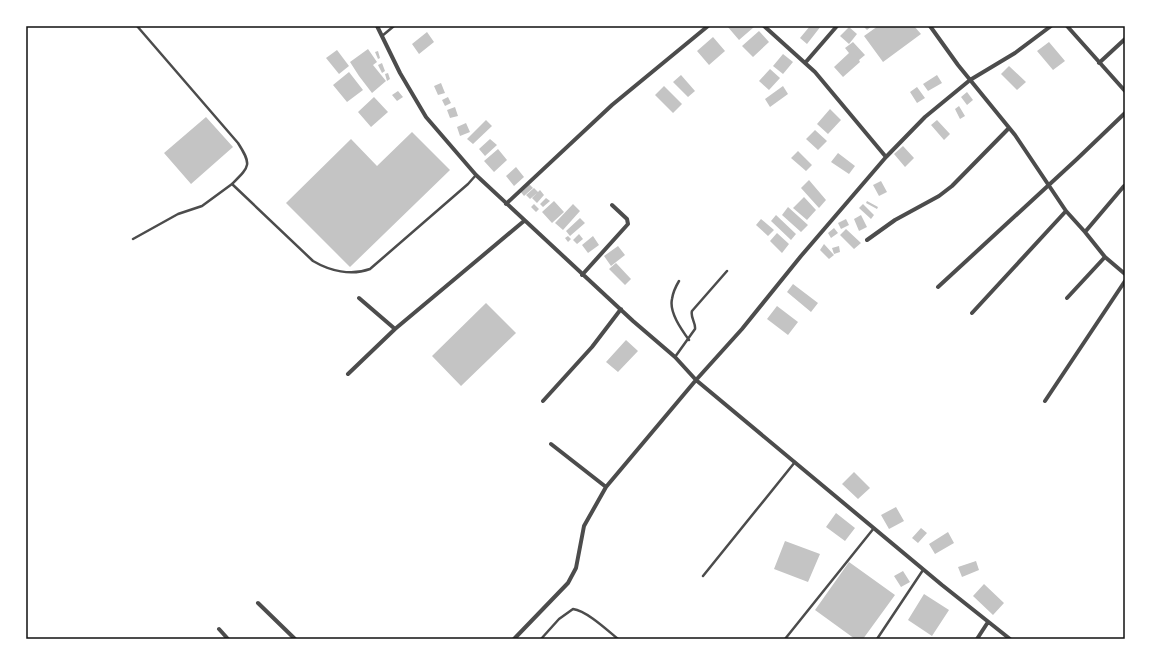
<svg xmlns="http://www.w3.org/2000/svg" width="1151" height="665" font-family="Quicksand,sans-serif">
<rect width="100%" height="100%" fill="#fff"/>
<path fill="#c4c4c4" d="M 727,26 L 753,26 L 754,27 L 739,40 Z
M 810,26 L 821,26 L 807,44 L 800,38 Z
M 863,26 L 872,26 L 867,30 Z
M 878,26 L 914,26 L 921,34 L 883,62 L 864,36 Z
M 849,27 L 857,34 L 849,44 L 840,36 Z
M 759,31 L 769,42 L 753,57 L 742,46 Z
M 427,32 L 434,42 L 419,54 L 412,44 Z
M 713,37 L 725,51 L 709,65 L 697,51 Z
M 853,42 L 865,55 L 859,60 L 860,62 L 843,77 L 834,67 L 849,53 L 845,48 Z
M 1049,42 L 1065,61 L 1053,70 L 1037,51 Z
M 368,49 L 377,62 L 373,65 L 386,81 L 372,93 L 359,76 L 350,62 Z
M 337,50 L 349,66 L 339,74 L 326,58 Z
M 378,51 L 380,58 L 378,59 L 375,52 Z
M 783,54 L 793,62 L 783,74 L 773,66 Z
M 382,63 L 385,71 L 382,73 L 378,65 Z
M 1009,66 L 1026,82 L 1017,90 L 1001,74 Z
M 770,69 L 780,78 L 769,90 L 759,81 Z
M 349,72 L 363,90 L 347,102 L 333,85 Z
M 388,73 L 390,79 L 387,81 L 385,74 Z
M 681,75 L 695,91 L 688,97 L 673,82 Z
M 937,75 L 942,83 L 928,91 L 923,84 Z
M 441,83 L 445,93 L 438,95 L 434,86 Z
M 664,86 L 682,104 L 673,113 L 655,95 Z
M 783,86 L 788,94 L 770,107 L 765,99 Z
M 917,87 L 925,98 L 917,103 L 910,92 Z
M 398,91 L 403,97 L 397,101 L 392,95 Z
M 967,92 L 973,100 L 967,105 L 961,97 Z
M 374,97 L 388,112 L 371,127 L 358,112 Z
M 448,97 L 451,103 L 445,106 L 442,100 Z
M 959,106 L 965,116 L 960,119 L 955,109 Z
M 455,107 L 458,116 L 450,118 L 447,110 Z
M 830,109 L 841,120 L 828,134 L 817,124 Z
M 206,117 L 233,147 L 191,184 L 164,153 Z
M 486,120 L 492,126 L 473,144 L 467,139 Z
M 937,120 L 950,134 L 944,140 L 931,125 Z
M 466,123 L 470,132 L 460,136 L 457,127 Z
M 815,130 L 827,141 L 818,150 L 806,139 Z
M 412,132 L 450,170 L 350,267 L 286,203 L 351,139 L 377,166 Z
M 490,139 L 497,145 L 485,156 L 479,149 Z
M 903,146 L 914,158 L 905,167 L 894,154 Z
M 498,149 L 507,160 L 494,172 L 484,161 Z
M 798,151 L 812,165 L 806,171 L 791,158 Z
M 838,153 L 855,166 L 849,174 L 831,162 Z
M 516,167 L 524,177 L 514,186 L 506,176 Z
M 809,180 L 826,200 L 819,208 L 801,188 Z
M 881,181 L 887,192 L 879,196 L 873,185 Z
M 529,184 L 533,188 L 524,196 L 520,191 Z
M 534,188 L 538,192 L 540,190 L 544,195 L 537,203 L 532,198 L 537,193 L 530,199 L 526,195 Z
M 804,197 L 816,210 L 807,220 L 793,208 Z
M 546,198 L 550,201 L 543,207 L 540,204 Z
M 554,201 L 564,212 L 552,223 L 542,212 Z
M 867,201 L 878,207 L 877,209 L 866,203 Z
M 534,204 L 539,209 L 536,212 L 531,207 Z
M 573,204 L 580,211 L 563,230 L 555,223 Z
M 863,204 L 874,215 L 871,219 L 859,208 Z
M 788,207 L 808,225 L 801,232 L 782,215 Z
M 776,215 L 796,234 L 791,240 L 771,221 Z
M 861,215 L 867,227 L 859,231 L 854,219 Z
M 580,218 L 585,223 L 570,236 L 566,231 Z
M 761,219 L 774,230 L 768,236 L 756,225 Z
M 846,219 L 849,225 L 841,229 L 838,223 Z
M 834,228 L 838,233 L 831,238 L 828,233 Z
M 846,229 L 861,243 L 854,249 L 840,235 Z
M 777,233 L 789,244 L 782,253 L 770,241 Z
M 579,234 L 583,239 L 577,244 L 573,240 Z
M 568,236 L 571,239 L 568,242 L 565,238 Z
M 593,236 L 599,245 L 588,253 L 582,245 Z
M 824,244 L 834,255 L 829,259 L 820,250 Z
M 618,246 L 625,255 L 611,266 L 604,256 Z
M 839,246 L 840,252 L 834,254 L 832,248 Z
M 616,263 L 631,279 L 625,285 L 609,269 Z
M 793,284 L 818,303 L 811,312 L 787,292 Z
M 486,303 L 516,333 L 461,386 L 432,356 Z
M 777,306 L 798,322 L 788,335 L 767,319 Z
M 626,340 L 638,351 L 618,372 L 606,362 Z
M 854,472 L 870,488 L 858,499 L 842,484 Z
M 896,507 L 904,521 L 889,529 L 881,515 Z
M 836,513 L 855,528 L 845,541 L 826,527 Z
M 921,528 L 927,533 L 918,543 L 912,538 Z
M 948,532 L 954,543 L 935,554 L 929,544 Z
M 785,541 L 820,554 L 808,582 L 774,569 Z
M 976,561 L 979,570 L 962,577 L 958,567 Z
M 849,562 L 895,595 L 863,639 L 855,639 L 815,610 Z
M 903,571 L 910,582 L 901,587 L 894,576 Z
M 984,584 L 1004,603 L 993,615 L 973,596 Z
M 924,594 L 949,610 L 932,636 L 908,620 Z"/>
<g fill="none" stroke-linecap="round" stroke-linejoin="round">
<path stroke="#4c4c4c" stroke-width="2.5" d="M 137,26 L 238,143 C 252,165 250,166 232,184 L 313,261 C 330,271 351,276 370,269 L 468,184 L 476,175
M 382,36 L 394,26
M 133,239 L 178,214 L 202,206 L 232,184
M 679,281 C 676,286 673,292 672,299 C 669,312 681,329 689,340
M 675,357 L 695,329 C 696,323 690,317 692,311 L 727,271
M 703,576 L 795,462
M 541,639 L 559,619 L 573,609 C 587,611 607,630 618,639
M 785,639 L 874,528
M 877,639 L 923,570"/>
<path stroke="#4c4c4c" stroke-width="4" d="M 377,26 L 400,73 L 426,117 L 476,175 L 633,321 L 675,357 L 696,380 L 942,585 L 1010,639
M 764,26 L 815,72 L 886,157
M 930,26 L 958,65 L 1015,135 L 1066,211 L 1085,232 L 1105,257 L 1125,274
M 1067,26 L 1125,91
M 805,63 L 837,26
M 1099,63 L 1125,39
M 506,204 L 612,105 L 708,26
M 1085,232 L 1124,186
M 867,240 L 895,220 L 939,196 L 952,186 L 1009,128
M 582,275 L 628,224 L 627,219 L 612,205
M 938,287 L 1077,159 L 1125,113
M 359,298 L 395,329
M 1067,298 L 1105,257
M 972,313 L 1066,211
M 348,374 L 395,329 L 524,221
M 543,401 L 592,347 L 621,309
M 1045,401 L 1125,281
M 551,444 L 606,487
M 258,603 L 295,639
M 219,629 L 228,639
M 514,639 L 568,583 L 576,568 L 584,526 L 606,487 L 696,380 L 742,329 L 801,256 L 886,157 L 925,117 L 970,80 L 1015,53 L 1051,26
M 977,639 L 988,622"/>
</g>
<rect width="1151" height="665" fill="none" stroke="#ffffff" stroke-width="54"/>
<rect x="27" y="27" width="1097" height="611" fill="none" stroke="#111" stroke-width="1.5"/>
</svg>
